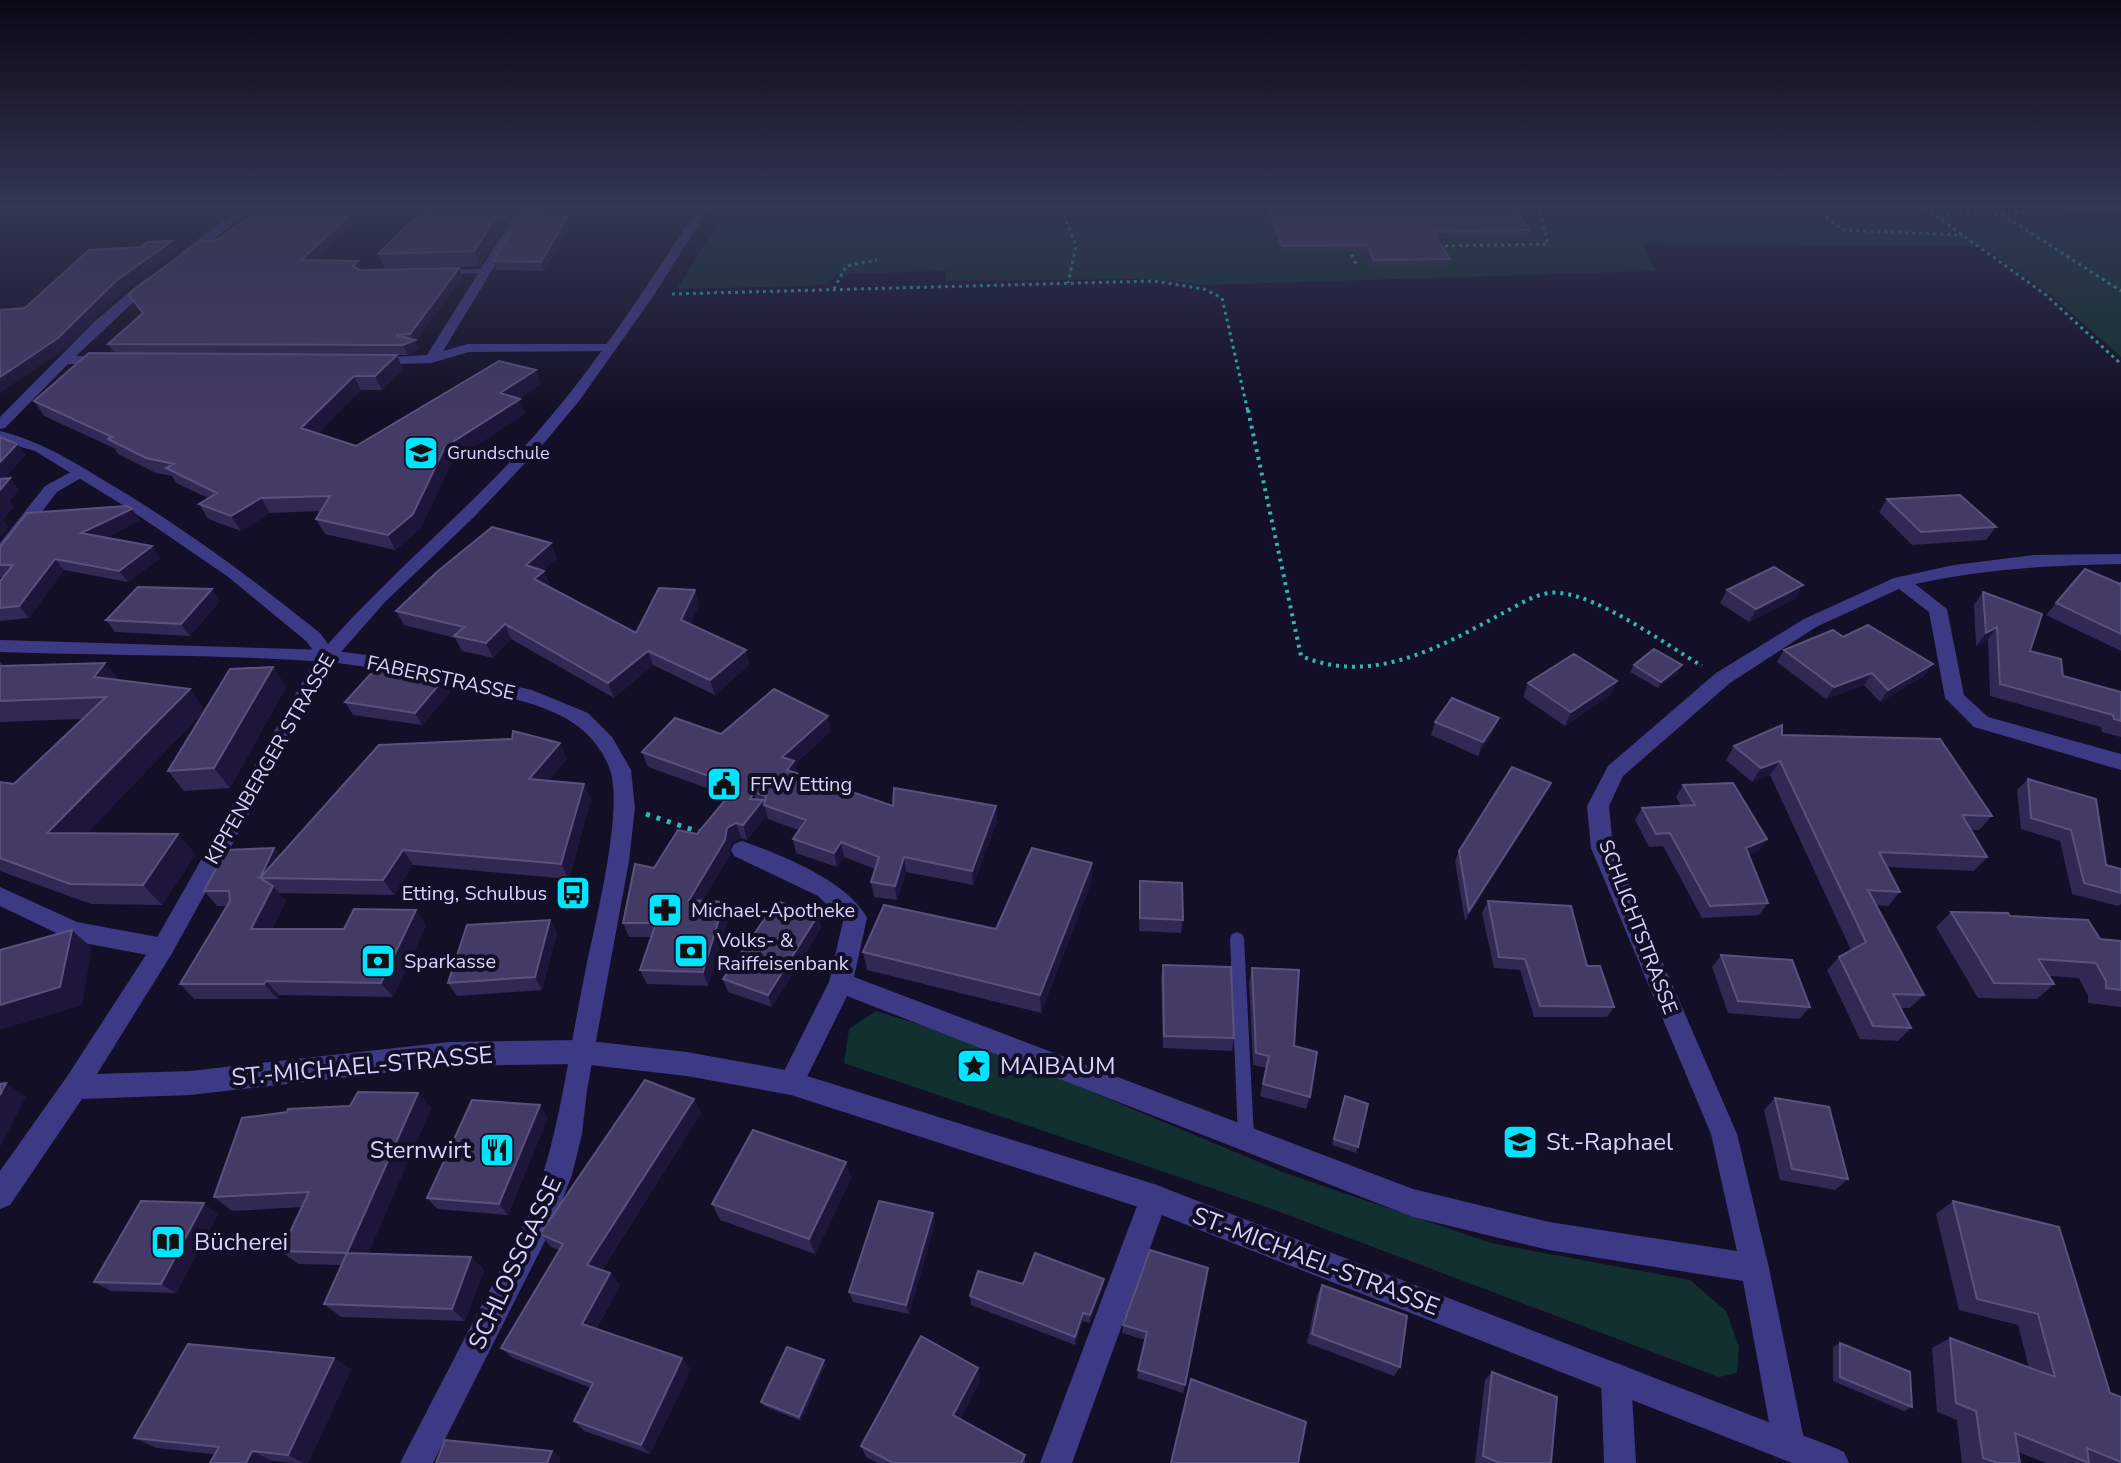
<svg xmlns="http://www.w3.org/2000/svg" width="2121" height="1463" font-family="'Nunito Sans',sans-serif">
<rect width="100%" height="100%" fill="#130f26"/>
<path fill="#12302f" d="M 728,208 L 2121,208 L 2099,209 L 2121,222 L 2121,357 L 2051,295 L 1982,246 L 1643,244 L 1655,271 L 1205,285 L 1149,279 L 945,281 L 946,271 L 837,274 L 826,284 L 806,286 L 677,289 Z
M 876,1011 L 966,1039 L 1285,1173 L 1491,1243 L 1690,1280 L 1726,1311 L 1739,1347 L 1737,1373 L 1719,1377 L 1264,1206 L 844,1063 L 849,1029 Z"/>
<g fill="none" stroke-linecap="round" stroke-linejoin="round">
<path stroke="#2fb8b0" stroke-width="3" stroke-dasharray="3 4" stroke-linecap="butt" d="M 1061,208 L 1076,246 L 1068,283
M 1815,208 L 1843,230 L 1963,235
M 1925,208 L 2046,295 L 2121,364
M 2001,213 L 2121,209
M 1940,218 L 1955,212 L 2003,215 L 2121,291
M 1438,246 L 1548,244 L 1539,208
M 1349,248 L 1356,264
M 834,289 L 846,266 L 877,260
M 672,294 L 1154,281 L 1204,289 L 1222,298 L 1248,412"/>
<path stroke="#2fb8b0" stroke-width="4" stroke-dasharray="3 5" stroke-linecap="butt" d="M 1248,410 L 1301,656 C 1373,686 1440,647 1503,613 C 1521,604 1540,590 1560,593 C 1601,597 1665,644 1702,666"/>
<path stroke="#2fb8b0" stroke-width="5" stroke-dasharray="4 7" stroke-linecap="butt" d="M 646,814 L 705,834"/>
<path fill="#3d3a85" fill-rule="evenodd" d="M 483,269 L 486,269 L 486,273 L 446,274 L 442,272 L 446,270 Z
M 1237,932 L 1242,934 L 1244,938 L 1254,1138 L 1252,1143 L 1246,1146 L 1240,1143 L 1238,1138 L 1230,938 L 1232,934 Z"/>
<path fill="#3d3a85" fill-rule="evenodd" d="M 241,208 L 254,208 L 189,258 L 181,258 L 181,252 Z
M 519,208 L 530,208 L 443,351 L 468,344 L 608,344 L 613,345 L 613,351 L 469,352 L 431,363 L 369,365 L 369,359 L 374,358 L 427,355 Z
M 146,278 L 156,281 L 76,356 L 106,357 L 113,361 L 111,364 L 68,364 L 5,428 L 0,429 L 0,417 L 95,321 Z
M 80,467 L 88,472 L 86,475 L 57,492 L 6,558 L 0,559 L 0,543 L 45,486 Z
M 2121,554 L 2121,564 C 2051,565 1984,569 1915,584 L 1947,609 L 1964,695 L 1988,717 L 2121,754 L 2121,770 L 1974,727 L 1945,698 L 1929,612 L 1899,589 L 1816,627 L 1730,683 L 1623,776 L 1609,806 L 1613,848 L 1737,1134 L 1769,1268 L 1805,1444 L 1800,1455 L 1789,1460 L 1778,1455 L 1773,1444 L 1743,1281 L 1549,1250 L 1413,1217 L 847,996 L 800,1091 L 791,1095 L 782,1091 L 778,1083 L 829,982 L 843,921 L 818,896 L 734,856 L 731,850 L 734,844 L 742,841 C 780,854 848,881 867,918 L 854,977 L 1413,1189 L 1549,1222 L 1737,1251 L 1711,1134 L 1591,848 L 1587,806 L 1608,766 L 1716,673 L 1804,619 L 1894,578 L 1954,565 L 2034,555 Z
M 0,640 L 327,650 L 383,657 L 532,690 L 588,713 L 612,737 L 631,770 L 635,808 L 629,861 L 587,1090 L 582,1134 L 572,1175 L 549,1233 L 433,1463 L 400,1463 L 529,1214 C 560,1137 568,1054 585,973 C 594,926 624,812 610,770 C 605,753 588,732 573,723 C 543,703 504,697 470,689 C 422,679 375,666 327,662 C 219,654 109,656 0,652 Z
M 0,887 L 77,922 L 163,938 L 171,941 L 175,948 L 171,955 L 163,958 L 73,941 L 0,906 Z
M 1154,1184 L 1164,1188 L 1168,1198 L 1072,1463 L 1040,1463 L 1140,1198 L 1144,1188 Z
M 1616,1363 L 1627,1367 L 1631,1378 L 1636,1463 L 1604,1463 L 1601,1378 L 1605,1367 Z"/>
<path fill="#3d3a85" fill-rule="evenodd" d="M 698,208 L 709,208 L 652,298 L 579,401 L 544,443 L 474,517 L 385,602 L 334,660 L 171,955 L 97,1074 L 190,1071 L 449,1042 L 581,1040 L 687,1052 L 791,1071 L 1154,1184 L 1833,1447 L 1844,1452 L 1849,1463 L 1792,1463 L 1154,1212 L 791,1095 L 687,1076 L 581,1064 L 449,1066 L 190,1095 L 82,1099 L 10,1205 L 0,1209 L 0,1171 L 66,1078 L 155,941 L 317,656 L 306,641 L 227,576 L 126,507 L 35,451 L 0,441 L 0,431 C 46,443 75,463 115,487 C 187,530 254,580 320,633 L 328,644 C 393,571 469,509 534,436 C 596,366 647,286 698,208 Z"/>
</g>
<path fill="#312854" d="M 425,208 L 507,208 L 510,217 L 479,266 L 385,268 L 378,254 Z
M 1266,208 L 1521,208 L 1520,214 L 1519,214 L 1530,230 L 1529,236 L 1437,238 L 1450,259 L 1448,265 L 1373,266 L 1366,251 L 1281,252 Z
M 348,217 L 351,226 L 315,260 L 362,270 L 459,268 L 462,277 L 416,341 L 419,349 L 408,355 L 397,355 L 403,369 L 382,390 L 361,390 L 318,433 L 356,446 L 541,384 L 519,399 L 525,413 L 452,462 L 420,529 L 395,550 L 325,534 L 316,519 L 321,511 L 270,513 L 241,531 L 208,519 L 199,504 L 208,498 L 176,483 L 172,476 L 156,473 L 118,454 L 114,448 L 44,416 L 34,401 L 114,353 L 108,344 L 142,314 L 129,295 L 217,240 Z
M 553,217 L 569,225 L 544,271 L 496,270 L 493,261 Z
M 1887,499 L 1996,527 L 1986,540 L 1912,545 L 1879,512 Z
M 132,509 L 140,520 L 105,538 L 160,558 L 128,582 L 64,570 L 29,618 L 0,621 L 0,581 L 3,577 L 0,577 L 0,547 Z
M 557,558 L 542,570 L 550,585 L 548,587 L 636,633 L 695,590 L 699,604 L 690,625 L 746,650 L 749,665 L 715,695 L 653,665 L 614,698 L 511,639 L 493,658 L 462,651 L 455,638 L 404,625 L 396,611 Z
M 2085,569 L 2120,584 L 2121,583 L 2121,651 L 2046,615 Z
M 1727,590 L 1796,598 L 1749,622 L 1720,603 Z
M 1983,592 L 2030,651 L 2063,676 L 2121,692 L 2121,737 L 2102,732 L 2101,727 L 1990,696 L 1988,639 L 1976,646 L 1974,605 Z
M 220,601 L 190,636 L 115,632 L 106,620 Z
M 1843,637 L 1924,676 L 1880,702 L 1864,685 L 1826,699 L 1777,662 L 1784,650 Z
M 0,662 L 4,666 L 119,680 L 205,710 L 273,667 L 286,687 L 230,788 L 184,791 L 168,771 L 205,710 L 87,833 L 196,854 L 162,905 L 91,904 L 0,871 L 0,782 L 14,784 L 82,719 L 0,722 Z
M 1634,665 L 1679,672 L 1658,688 L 1630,672 Z
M 443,680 L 450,692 L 422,725 L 353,715 L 345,702 Z
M 1617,681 L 1611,694 L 1565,726 L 1523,697 L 1528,683 Z
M 1435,722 L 1494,731 L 1478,756 L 1431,735 Z
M 831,731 L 795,764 L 797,774 L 893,806 L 996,806 L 997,821 L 973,885 L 906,872 L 897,900 L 874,897 L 871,882 L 875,869 L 844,857 L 837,867 L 796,853 L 793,839 L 798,830 L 768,819 L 767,815 L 747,840 L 741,838 L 731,843 L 730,855 L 702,901 L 724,902 L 729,916 L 708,986 L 647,984 L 640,970 L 651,937 L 629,937 L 623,923 L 654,868 L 697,834 L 729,796 L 648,767 L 642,752 L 721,734 Z
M 1782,735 L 1992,816 L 1979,830 L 1970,830 L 1987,857 L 1974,871 L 1887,867 L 1900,892 L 1888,906 L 1876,905 L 1924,995 L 1910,1008 L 1901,1008 L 1911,1028 L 1898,1041 L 1860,1039 L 1827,970 L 1839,957 L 1851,950 L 1770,775 L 1752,782 L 1726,760 L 1734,746 Z
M 567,759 L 548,781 L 584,784 L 591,799 L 569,879 L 413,865 L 394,895 L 279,893 L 286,901 L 272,929 L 344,929 L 426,925 L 393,997 L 279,995 L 278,999 L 194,999 L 180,984 L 227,906 L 217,906 L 204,891 L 274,848 L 280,856 Z
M 2028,779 L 2106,865 L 2121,869 L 2121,904 L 2118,906 L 2072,894 L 2060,841 L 2021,829 L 2017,790 Z
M 1551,783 L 1546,793 L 1465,921 L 1455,861 L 1459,851 Z
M 1683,785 L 1767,839 L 1758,851 L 1749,855 L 1768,903 L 1759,915 L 1702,918 L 1663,846 L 1649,847 L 1635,820 L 1642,808 L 1681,806 L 1676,797 Z
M 1092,863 L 1091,883 L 1041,1013 L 867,970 L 863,952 L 996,929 Z
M 1140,881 L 1183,920 L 1181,933 L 1139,931 Z
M 1488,901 L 1587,966 L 1614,1007 L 1607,1017 L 1534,1017 L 1520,970 L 1494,968 L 1482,913 Z
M 1951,912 L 2010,916 L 2100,939 L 2121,941 L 2121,1007 L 2088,1003 L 2088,996 L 2079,978 L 2049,976 L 2054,984 L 2037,999 L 1978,998 L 1936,927 Z
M 818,915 L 821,928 L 772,1007 L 728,992 L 723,979 Z
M 550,920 L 557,933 L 542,990 L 457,996 L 448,983 Z
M 1721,955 L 1810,1007 L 1799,1019 L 1728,1013 L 1712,967 Z
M 1163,965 L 1234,1038 L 1232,1051 L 1163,1048 L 1161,977 Z
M 1252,968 L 1294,1046 L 1310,1097 L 1306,1109 L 1260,1096 L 1266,1068 L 1253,1065 L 1249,981 Z
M 418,1093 L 431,1108 L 368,1253 L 471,1257 L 484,1270 L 465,1321 L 341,1317 L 324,1304 L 341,1265 L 298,1264 L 281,1251 L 302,1207 L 232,1211 L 214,1197 L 350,1106 Z
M 1345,1096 L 1358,1147 L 1356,1153 L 1332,1145 Z
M 1775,1098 L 1848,1179 L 1835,1190 L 1780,1180 L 1764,1110 Z
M 694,1099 L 701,1113 L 602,1270 L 610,1273 L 620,1285 L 596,1329 L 691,1369 L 650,1454 L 584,1431 L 574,1421 L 591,1388 L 513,1358 L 501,1348 L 559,1250 L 551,1247 L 540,1234 Z
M 548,1117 L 508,1215 L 437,1209 L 427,1198 Z
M 846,1162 L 851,1178 L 815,1254 L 720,1220 L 712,1204 Z
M 1953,1201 L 2110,1393 L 2121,1397 L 2121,1463 L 2046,1463 L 2018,1452 L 2020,1463 L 1962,1463 L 1957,1420 L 1937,1412 L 1932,1348 L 1950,1338 L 2029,1368 L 2018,1325 L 1959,1310 L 1936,1214 Z
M 933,1213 L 935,1224 L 909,1314 L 853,1302 L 849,1292 Z
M 218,1214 L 176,1293 L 111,1291 L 94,1282 Z
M 1150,1250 L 1185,1385 L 1183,1393 L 1137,1378 L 1145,1340 L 1122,1333 L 1123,1325 Z
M 1104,1279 L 1103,1287 L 1090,1323 L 1083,1321 L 1075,1345 L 971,1305 L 970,1296 L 1023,1284 Z
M 1322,1285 L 1400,1367 L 1394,1376 L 1307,1343 L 1317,1295 Z
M 1840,1343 L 1912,1407 L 1904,1411 L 1833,1381 L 1833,1347 Z
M 334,1358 L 351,1370 L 308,1463 L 292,1463 L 157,1448 L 134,1438 Z
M 826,1364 L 801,1421 L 764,1406 L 761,1402 Z
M 1492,1372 L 1551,1463 L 1475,1463 L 1485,1380 Z
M 980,1381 L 960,1419 L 1025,1455 L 1025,1463 L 878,1463 L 866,1457 L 861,1446 Z"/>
<path fill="#1d163a" d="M 502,208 L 507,208 L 510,217 L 479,266 L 474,251 Z
M 551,209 L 553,217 L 545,217 Z
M 348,217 L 351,226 L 305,269 L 301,260 Z
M 567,217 L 569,225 L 544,271 L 541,262 Z
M 172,241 L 178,251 L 123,291 L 65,349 L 0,393 L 0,377 L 117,280 Z
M 358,261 L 362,270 L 357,275 L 353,266 Z
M 459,268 L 462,277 L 416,341 L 419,349 L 408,355 L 403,345 L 413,341 L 410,334 Z
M 397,355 L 403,369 L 382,390 L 375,376 Z
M 536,370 L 541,384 L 505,408 L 500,393 Z
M 354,376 L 361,390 L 309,443 L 301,428 Z
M 520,399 L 525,413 L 452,462 L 420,529 L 395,550 L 388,535 L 445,447 Z
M 17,444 L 26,455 L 0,483 L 0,462 Z
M 10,478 L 19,490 L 10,501 L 14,507 L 3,520 L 9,527 L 0,539 L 0,490 Z
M 261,498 L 270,513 L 241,531 L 231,516 Z
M 132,509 L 140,520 L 90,545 L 81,533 Z
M 551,543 L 557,558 L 532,580 L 526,565 Z
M 152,546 L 160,558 L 128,582 L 119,571 Z
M 55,559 L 64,570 L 29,618 L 19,606 Z
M 544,571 L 550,585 L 540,594 L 534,579 Z
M 1803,585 L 1796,598 L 1749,622 L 1756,609 Z
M 212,589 L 220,601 L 190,636 L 181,624 Z
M 695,590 L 699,604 L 685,635 L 681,620 Z
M 505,624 L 511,639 L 493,658 L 486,643 Z
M 1997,627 L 1988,639 L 1976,646 L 1986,633 Z
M 746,650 L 749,665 L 715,695 L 710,680 Z
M 648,651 L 653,665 L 614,698 L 608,683 Z
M 105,663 L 122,684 L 94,677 Z
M 1933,664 L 1924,676 L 1880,702 L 1888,690 Z
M 1682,665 L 1679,672 L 1658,688 L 1661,682 Z
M 273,667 L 286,687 L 230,788 L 214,768 Z
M 1872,673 L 1864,685 L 1826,699 L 1834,687 Z
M 443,680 L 450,692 L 422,725 L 415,713 Z
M 1617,681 L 1611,694 L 1565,726 L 1571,712 Z
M 190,689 L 205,710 L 67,854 L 47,833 Z
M 828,716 L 831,731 L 795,764 L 798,776 L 791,785 L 782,757 Z
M 1499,718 L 1494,731 L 1478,756 L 1483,742 Z
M 560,743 L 567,759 L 537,795 L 529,779 Z
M 1780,761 L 1770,775 L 1752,782 L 1761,768 Z
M 1551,783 L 1546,793 L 1465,921 L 1469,911 Z
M 584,784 L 591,799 L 569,879 L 561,864 Z
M 754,792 L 758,806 L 763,800 L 767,815 L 747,840 L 743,825 L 750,799 Z
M 996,806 L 997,821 L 973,885 L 972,871 Z
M 736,823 L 741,838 L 731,843 L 730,855 L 694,915 L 689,900 L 727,828 Z
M 178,834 L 196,854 L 162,905 L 143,885 Z
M 1767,839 L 1758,851 L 1738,860 L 1746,848 Z
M 841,842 L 844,857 L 837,867 L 834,853 Z
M 274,848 L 286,864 L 260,878 Z
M 403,850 L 413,865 L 394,895 L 383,880 Z
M 904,857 L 906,872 L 897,900 L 895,886 Z
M 1092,863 L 1091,883 L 1041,1013 L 1040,995 Z
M 273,886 L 286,901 L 264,944 L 251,929 Z
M 724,902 L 729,916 L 708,986 L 703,972 Z
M 416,910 L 426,925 L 393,997 L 381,983 Z
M 818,915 L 821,928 L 772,1007 L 768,995 Z
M 550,920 L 557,933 L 542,990 L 535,977 Z
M 72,930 L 92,948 L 82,1005 L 0,1030 L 0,1005 Z
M 266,981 L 279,995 L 278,999 L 264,984 Z
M 6,1083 L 26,1097 L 0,1147 L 0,1095 Z
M 418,1093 L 431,1108 L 363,1266 L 347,1253 Z
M 694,1099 L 701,1113 L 597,1277 L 587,1265 Z
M 540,1105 L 548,1117 L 508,1215 L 499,1204 Z
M 846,1162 L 851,1178 L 815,1254 L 809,1239 Z
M 204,1203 L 218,1214 L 176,1293 L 161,1284 Z
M 933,1213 L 935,1224 L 909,1314 L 906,1305 Z
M 471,1257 L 484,1270 L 465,1321 L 452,1309 Z
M 610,1273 L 620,1285 L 592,1335 L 582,1324 Z
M 1104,1279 L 1103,1287 L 1090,1323 L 1090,1315 Z
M 1083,1313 L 1083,1321 L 1075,1345 L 1075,1337 Z
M 334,1358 L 351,1370 L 308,1463 L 304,1463 L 288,1455 Z
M 682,1358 L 691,1369 L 650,1454 L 641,1445 Z
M 824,1360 L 826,1364 L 801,1421 L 799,1417 Z
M 978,1368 L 980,1381 L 956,1427 L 953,1415 Z
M 252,1451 L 272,1461 L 271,1463 L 246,1463 Z
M 552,1451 L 561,1458 L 560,1463 L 547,1463 Z"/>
<path fill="#433a66" stroke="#5a527e" stroke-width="2" d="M 425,208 L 502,208 L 474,251 L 378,254 Z
M 1268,208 L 1521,208 L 1515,209 L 1530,230 L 1433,232 L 1450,259 L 1374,260 L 1367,245 L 1282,246 Z
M 525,209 L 551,209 L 545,217 L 567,217 L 541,262 L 493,261 Z
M 251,215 L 348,217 L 301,260 L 358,261 L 353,266 L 360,270 L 459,268 L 410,334 L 396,335 L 415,340 L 403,345 L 108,344 L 143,313 L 129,295 L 131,292 L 200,241 L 217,240 Z
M 172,241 L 117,280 L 58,338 L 0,377 L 0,310 L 25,308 L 89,250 L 142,247 L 147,242 Z
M 89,353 L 397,355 L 375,376 L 354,376 L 301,428 L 356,446 L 499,361 L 536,370 L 500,393 L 520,399 L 445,447 L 413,514 L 388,535 L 316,519 L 330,496 L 261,498 L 231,516 L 199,504 L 217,493 L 166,468 L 174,464 L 146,458 L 108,439 L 112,437 L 34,401 Z
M 0,437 L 17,444 L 0,462 Z
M 10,478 L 0,490 L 0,479 Z
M 1960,495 L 1996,527 L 1921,532 L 1887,499 Z
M 127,506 L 132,509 L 81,533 L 152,546 L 119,571 L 55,559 L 19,606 L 0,608 L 0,581 L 13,565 L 0,565 L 0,547 L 27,513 Z
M 492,527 L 551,543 L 526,565 L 544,571 L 534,579 L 636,633 L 659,588 L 695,590 L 681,620 L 746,650 L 710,680 L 648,651 L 608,683 L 505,624 L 486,643 L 454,636 L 464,627 L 396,611 L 438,571 Z
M 1774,567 L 1803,585 L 1756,609 L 1727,590 Z
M 2085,569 L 2120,584 L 2121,583 L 2121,634 L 2056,603 Z
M 138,587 L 212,589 L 181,624 L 106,620 Z
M 1983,592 L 2042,614 L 2030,651 L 2061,659 L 2063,676 L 2121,692 L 2121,721 L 2114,719 L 2113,715 L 2000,684 L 1997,627 L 1986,633 Z
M 1868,625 L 1933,664 L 1888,690 L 1872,673 L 1834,687 L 1784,650 L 1833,630 L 1843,637 Z
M 1654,649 L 1682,665 L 1661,682 L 1634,665 Z
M 1574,654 L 1617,681 L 1571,712 L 1528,683 Z
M 105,663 L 94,677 L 190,689 L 47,833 L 178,834 L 143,885 L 70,884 L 0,858 L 0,782 L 14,784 L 106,697 L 0,701 L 0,666 Z
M 273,667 L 214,768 L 168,771 L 230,669 Z
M 376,668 L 443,680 L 415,713 L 345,702 Z
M 774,689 L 828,716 L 782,757 L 794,761 L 787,770 L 893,806 L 894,788 L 996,806 L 972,871 L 904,857 L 895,886 L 871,882 L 879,857 L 841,842 L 834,853 L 793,839 L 806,820 L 764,805 L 766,796 L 754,792 L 750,799 L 763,800 L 743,825 L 736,823 L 727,828 L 725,840 L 689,900 L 724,902 L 703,972 L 640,970 L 656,923 L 623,923 L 635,864 L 654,868 L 678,830 L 697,834 L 737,786 L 642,752 L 675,718 L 721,734 Z
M 1452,698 L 1499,718 L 1483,742 L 1435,722 Z
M 1782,725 L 1782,735 L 1940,739 L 1992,816 L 1962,815 L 1987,857 L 1879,852 L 1900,892 L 1868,890 L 1924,995 L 1893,994 L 1911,1028 L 1873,1026 L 1839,957 L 1866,942 L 1780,761 L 1761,768 L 1734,746 Z
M 513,731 L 560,743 L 529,779 L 584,784 L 561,864 L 403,850 L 383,880 L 260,878 L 273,886 L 251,929 L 344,929 L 354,909 L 416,910 L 381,983 L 266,981 L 264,984 L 180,984 L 230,901 L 229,891 L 204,891 L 226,850 L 274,848 L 260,878 L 379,745 L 512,739 Z
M 1512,767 L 1551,783 L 1469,911 L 1459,851 Z
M 2028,779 L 2096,799 L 2106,865 L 2121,869 L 2121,893 L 2084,883 L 2071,830 L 2031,818 Z
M 1733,783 L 1767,839 L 1746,848 L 1768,903 L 1710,906 L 1670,833 L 1656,834 L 1642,808 L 1695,805 L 1683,785 Z
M 1032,848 L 1092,863 L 1040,995 L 863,952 L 884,905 L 996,929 Z
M 1140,881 L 1182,883 L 1183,920 L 1140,918 Z
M 777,901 L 818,915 L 768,995 L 723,979 Z
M 1488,901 L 1571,906 L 1587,966 L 1600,966 L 1614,1007 L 1540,1006 L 1525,959 L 1499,957 Z
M 1951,912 L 2008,913 L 2010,916 L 2088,920 L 2100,939 L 2121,941 L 2121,990 L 2106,988 L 2106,981 L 2096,963 L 2038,959 L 2054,984 L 1994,983 Z
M 550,920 L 535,977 L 448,983 L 467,925 Z
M 72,930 L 60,987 L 0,1005 L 0,950 Z
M 1721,955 L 1792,960 L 1810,1007 L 1738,1001 Z
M 1163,965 L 1231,967 L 1234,1038 L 1164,1036 Z
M 1252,968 L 1299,970 L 1294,1046 L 1317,1052 L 1310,1097 L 1263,1084 L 1269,1056 L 1256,1053 Z
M 645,1080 L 694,1099 L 587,1265 L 610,1273 L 582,1324 L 682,1358 L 641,1445 L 574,1421 L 593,1383 L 501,1348 L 563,1244 L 540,1234 Z
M 6,1083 L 0,1095 L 0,1084 Z
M 358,1092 L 418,1093 L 347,1253 L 281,1251 L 309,1192 L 214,1197 L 242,1118 L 287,1112 L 288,1109 L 350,1106 Z
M 1345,1096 L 1368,1104 L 1358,1147 L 1334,1139 Z
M 1775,1098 L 1829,1107 L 1848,1179 L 1792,1169 Z
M 472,1100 L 540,1105 L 499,1204 L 427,1198 Z
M 753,1130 L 846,1162 L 809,1239 L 712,1204 Z
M 141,1201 L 204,1203 L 161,1284 L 94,1282 Z
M 879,1201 L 933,1213 L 906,1305 L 849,1292 Z
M 1953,1201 L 2059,1227 L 2110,1393 L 2121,1397 L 2121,1462 L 2087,1448 L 2089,1463 L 2015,1433 L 2020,1463 L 1998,1463 L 1983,1458 L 1976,1411 L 1956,1403 L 1950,1338 L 2055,1377 L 2038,1314 L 1977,1299 Z
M 1150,1250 L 1208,1268 L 1185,1385 L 1138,1370 L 1147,1332 L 1123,1325 Z
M 347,1253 L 471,1257 L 452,1309 L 324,1304 Z
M 1035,1253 L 1104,1279 L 1090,1315 L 1083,1313 L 1075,1337 L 970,1296 L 978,1271 L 1023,1284 Z
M 1322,1285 L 1407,1316 L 1400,1367 L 1312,1334 Z
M 921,1336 L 978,1368 L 953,1415 L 1025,1455 L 1021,1463 L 893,1463 L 861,1446 Z
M 1840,1343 L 1910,1372 L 1912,1407 L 1840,1377 Z
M 188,1344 L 334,1358 L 288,1455 L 252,1451 L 246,1463 L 210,1463 L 219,1447 L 134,1438 Z
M 787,1347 L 824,1360 L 799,1417 L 761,1402 Z
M 1492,1372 L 1557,1397 L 1551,1463 L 1500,1463 L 1483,1456 Z
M 1191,1379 L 1306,1422 L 1298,1463 L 1171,1463 Z
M 445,1440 L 552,1451 L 547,1463 L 436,1463 Z"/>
<linearGradient id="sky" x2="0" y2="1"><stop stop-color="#0a0815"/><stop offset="0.5" stop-color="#333752"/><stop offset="1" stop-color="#333752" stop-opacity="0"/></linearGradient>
<rect width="2121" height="413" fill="url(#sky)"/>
<defs>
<g id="school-square" transform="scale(1.8)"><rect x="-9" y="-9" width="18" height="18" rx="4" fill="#00e5ff" stroke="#130f26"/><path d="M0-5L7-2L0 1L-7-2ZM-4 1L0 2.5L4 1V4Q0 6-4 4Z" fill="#111"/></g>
<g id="civic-square" transform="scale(1.8)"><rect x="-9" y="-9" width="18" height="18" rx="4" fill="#00e5ff" stroke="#130f26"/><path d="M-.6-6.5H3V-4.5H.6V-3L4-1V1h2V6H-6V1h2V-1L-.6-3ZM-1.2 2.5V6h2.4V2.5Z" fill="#111"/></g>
<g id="bus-square" transform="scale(1.8)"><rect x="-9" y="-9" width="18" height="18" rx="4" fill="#00e5ff" stroke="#130f26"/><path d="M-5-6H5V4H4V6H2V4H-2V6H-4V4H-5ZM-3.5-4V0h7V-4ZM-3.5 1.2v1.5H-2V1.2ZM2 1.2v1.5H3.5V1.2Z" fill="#111"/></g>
<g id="pharmacy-square" transform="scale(1.8)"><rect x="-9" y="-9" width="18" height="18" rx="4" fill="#00e5ff" stroke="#130f26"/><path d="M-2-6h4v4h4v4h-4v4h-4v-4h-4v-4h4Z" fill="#111"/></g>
<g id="bank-square" transform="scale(1.8)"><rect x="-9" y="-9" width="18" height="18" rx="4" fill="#00e5ff" stroke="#130f26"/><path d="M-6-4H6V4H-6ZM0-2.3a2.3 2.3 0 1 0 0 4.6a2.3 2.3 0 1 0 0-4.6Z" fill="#111"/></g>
<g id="sight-square" transform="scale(1.8)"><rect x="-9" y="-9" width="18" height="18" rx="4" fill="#00e5ff" stroke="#130f26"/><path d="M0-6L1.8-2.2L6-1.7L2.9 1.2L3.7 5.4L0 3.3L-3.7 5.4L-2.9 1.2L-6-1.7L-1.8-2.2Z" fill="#111"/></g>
<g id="restaurant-square" transform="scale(1.8)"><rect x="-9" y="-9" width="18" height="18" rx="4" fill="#00e5ff" stroke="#130f26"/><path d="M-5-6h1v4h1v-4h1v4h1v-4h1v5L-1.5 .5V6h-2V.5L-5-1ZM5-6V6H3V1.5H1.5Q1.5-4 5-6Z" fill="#111"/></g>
<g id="library-square" transform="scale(1.8)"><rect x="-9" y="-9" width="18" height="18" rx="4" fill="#00e5ff" stroke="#130f26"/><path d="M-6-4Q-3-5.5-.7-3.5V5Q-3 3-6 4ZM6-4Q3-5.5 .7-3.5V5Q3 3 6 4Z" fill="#111"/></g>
</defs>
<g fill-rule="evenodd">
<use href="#school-square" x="421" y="453"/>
<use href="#civic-square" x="724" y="784"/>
<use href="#bus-square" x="573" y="893"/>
<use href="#pharmacy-square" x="665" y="910"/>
<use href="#bank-square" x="691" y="951"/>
<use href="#bank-square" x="378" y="961"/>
<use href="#sight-square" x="974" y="1066"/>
<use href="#school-square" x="1520" y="1142"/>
<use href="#restaurant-square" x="497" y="1150"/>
<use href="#library-square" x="168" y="1242"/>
</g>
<g text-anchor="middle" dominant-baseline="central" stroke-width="8" stroke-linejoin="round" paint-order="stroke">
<g font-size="18" fill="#d9d4ff" stroke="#130f26" text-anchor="start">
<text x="447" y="453">Grundschule</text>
</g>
<g font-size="20" fill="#d9d4ff" stroke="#130f26">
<text transform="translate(441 678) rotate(12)">FABERSTRASSE</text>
<text transform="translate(270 759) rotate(-60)">KIPFENBERGER STRASSE</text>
<text transform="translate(1638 927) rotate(69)">SCHLICHTSTRASSE</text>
</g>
<g font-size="20" fill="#d9d4ff" stroke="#130f26" text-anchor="start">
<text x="750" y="784">FFW Etting</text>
<text x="547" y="893" text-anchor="end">Etting, Schulbus</text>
<text x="691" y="910">Michael-Apotheke</text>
<text x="717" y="940">Volks- &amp;<tspan x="717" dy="23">Raiffeisenbank</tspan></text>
<text x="404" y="961">Sparkasse</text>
</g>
<g font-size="24" fill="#d9d4ff" stroke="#130f26">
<text transform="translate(362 1066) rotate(-5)">ST.-MICHAEL-STRASSE</text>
<text transform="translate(1316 1261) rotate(21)">ST.-MICHAEL-STRASSE</text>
<text transform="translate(515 1263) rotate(-65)">SCHLOSSGASSE</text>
</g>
<g font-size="24" fill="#d9d4ff" stroke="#130f26" text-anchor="start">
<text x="1000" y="1066">MAIBAUM</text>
<text x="1546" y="1142">St.-Raphael</text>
<text x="471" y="1150" text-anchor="end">Sternwirt</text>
<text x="194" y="1242">Bücherei</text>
</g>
</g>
</svg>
